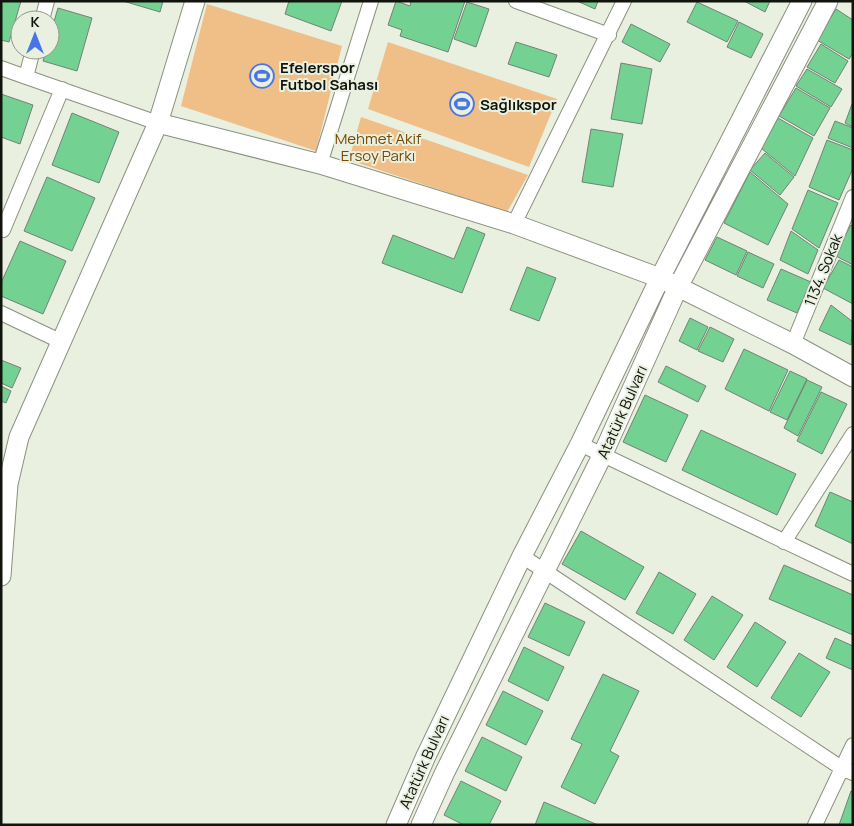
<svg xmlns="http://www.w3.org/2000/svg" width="854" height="826" font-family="Manrope,sans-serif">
<rect width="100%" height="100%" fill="#e9f0df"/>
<path fill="#f0be87" d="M 207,4 L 342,46 L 316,151 L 181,106 Z
M 388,42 L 557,99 L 529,167 L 368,109 Z
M 361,117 L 528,175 L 507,212 L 349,160 Z"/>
<path fill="#73d292" stroke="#738176" d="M 1,1 L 21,1 L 9,42 L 1,40 Z
M 123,1 L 163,1 L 160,12 Z
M 289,1 L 342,1 L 331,31 L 285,14 Z
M 396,1 L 410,6 L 411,1 L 465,1 L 448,52 L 400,36 L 402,30 L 388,25 Z
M 577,1 L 598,1 L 595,9 Z
M 744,1 L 770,1 L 765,12 Z
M 467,2 L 489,9 L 476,47 L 454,39 Z
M 697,2 L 738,21 L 727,42 L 687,22 Z
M 58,8 L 92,18 L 77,71 L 43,61 L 46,50 L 50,50 L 50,35 Z
M 836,9 L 853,20 L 853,53 L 849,59 L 817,40 Z
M 739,22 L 763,34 L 751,58 L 727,47 Z
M 631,24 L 670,44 L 660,62 L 622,42 Z
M 516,42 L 557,55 L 549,77 L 508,64 Z
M 821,44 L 848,61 L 835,83 L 807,67 Z
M 621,63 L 652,69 L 642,124 L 611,119 Z
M 807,69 L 842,89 L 831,107 L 796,86 Z
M 796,88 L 830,108 L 814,136 L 779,116 Z
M 1,94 L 33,105 L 20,144 L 1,137 Z
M 852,104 L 853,105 L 853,127 L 845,123 Z
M 72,113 L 119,132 L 99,183 L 52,165 Z
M 778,118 L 813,138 L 795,176 L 761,148 Z
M 835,121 L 853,128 L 853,148 L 828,138 Z
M 591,129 L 623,134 L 613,187 L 582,182 Z
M 827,140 L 853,150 L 853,168 L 839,200 L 809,187 Z
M 765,153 L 794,177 L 780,195 L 750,170 Z
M 750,172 L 788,204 L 768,245 L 724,223 Z
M 47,177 L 95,198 L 72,251 L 24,231 Z
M 808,190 L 838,203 L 819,248 L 792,229 Z
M 851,225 L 853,226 L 853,265 L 834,255 Z
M 467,227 L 485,234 L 462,293 L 382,263 L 393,235 L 454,259 Z
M 791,231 L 818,250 L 808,274 L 780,260 Z
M 717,237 L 747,251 L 736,275 L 705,260 Z
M 20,241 L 66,261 L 43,314 L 1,296 L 1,283 Z
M 748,252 L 774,264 L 763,288 L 737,276 Z
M 839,260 L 853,267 L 853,304 L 823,288 Z
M 527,267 L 556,278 L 539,321 L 510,310 Z
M 781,269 L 811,282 L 797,313 L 767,300 Z
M 831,305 L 853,322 L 851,345 L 819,330 Z
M 690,318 L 708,327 L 697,350 L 679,341 Z
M 710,327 L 734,339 L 723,362 L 698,351 Z
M 744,349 L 788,370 L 769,411 L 725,389 Z
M 1,360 L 21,368 L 12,388 L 1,383 Z
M 666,366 L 706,386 L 698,402 L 658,382 Z
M 790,371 L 807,379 L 787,420 L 770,412 Z
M 807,380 L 822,387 L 798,436 L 784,428 Z
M 1,386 L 11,391 L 6,403 L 1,401 Z
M 821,392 L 847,404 L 822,454 L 797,441 Z
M 645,395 L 688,415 L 666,462 L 623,442 Z
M 701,430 L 796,474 L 777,515 L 682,470 Z
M 830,492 L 853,502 L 853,544 L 815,526 Z
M 581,531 L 644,567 L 625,600 L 562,564 Z
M 784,565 L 853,595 L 853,635 L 769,599 Z
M 659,572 L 696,594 L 673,634 L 636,613 Z
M 712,596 L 743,615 L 714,660 L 684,640 Z
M 545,603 L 585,622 L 569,656 L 528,637 Z
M 755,622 L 786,642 L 757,687 L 727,667 Z
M 835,638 L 853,646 L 853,670 L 826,658 Z
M 524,647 L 564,667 L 548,701 L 508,681 Z
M 799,653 L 830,672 L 801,717 L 771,698 Z
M 603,674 L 639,691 L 610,751 L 619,756 L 595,804 L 561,787 L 582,744 L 571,739 Z
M 503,691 L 543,711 L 526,745 L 486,725 Z
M 482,737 L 522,757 L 506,791 L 465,771 Z
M 461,781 L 501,801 L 489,825 L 464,825 L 444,815 Z
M 851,791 L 853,792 L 853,825 L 839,825 Z
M 544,802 L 598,825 L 535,825 Z"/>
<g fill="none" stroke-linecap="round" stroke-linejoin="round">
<g stroke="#8a9181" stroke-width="16">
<path id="street" d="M 516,1 L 609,35
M 42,20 L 47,1
M 1,68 L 26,77 L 33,50
M 26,77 L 158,123
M 320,164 L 371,1
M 514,224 L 624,1
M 3,230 L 62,89
M 1,313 L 62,342
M 793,344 L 853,197
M 580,444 L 853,574
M 784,542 L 853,434
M 522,556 L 843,769 L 853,773
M 815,825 L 853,745"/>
</g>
<g stroke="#8a9181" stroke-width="21">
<path id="secondary" d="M 158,123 L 320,164 L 514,224 L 660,278 L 793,344 L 853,377
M 1,576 L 8,484 L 19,437 L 158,123 L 195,1
M 396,825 L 426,756 L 522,556 L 580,444 L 660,278 L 802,1
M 421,825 L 444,774 L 602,456 L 678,287 L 828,1"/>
</g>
<use href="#street" stroke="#fff" stroke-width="14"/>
<use href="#secondary" stroke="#fff" stroke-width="19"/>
</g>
<defs>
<g id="stadium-ring" transform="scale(1.25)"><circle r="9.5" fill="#e9f0df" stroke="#4775e7" stroke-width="1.5"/><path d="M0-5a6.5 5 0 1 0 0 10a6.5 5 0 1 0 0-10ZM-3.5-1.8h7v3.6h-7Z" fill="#4775e7"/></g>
</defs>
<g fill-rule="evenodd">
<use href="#stadium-ring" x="262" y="76"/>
<use href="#stadium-ring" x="462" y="104"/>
</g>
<g text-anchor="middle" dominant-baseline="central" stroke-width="4" stroke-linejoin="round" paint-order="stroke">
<g font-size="15" font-weight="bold" fill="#11130d" stroke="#e9f0df" text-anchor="start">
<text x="280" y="67">Efelerspor<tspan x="280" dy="17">Futbol Sahası</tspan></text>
<text x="480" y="104">Sağlıkspor</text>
</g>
<g font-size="15" fill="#754904" stroke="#e9f0df">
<text x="378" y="138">Mehmet Akif<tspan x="378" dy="17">Ersoy Parkı</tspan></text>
</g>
<g font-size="15" fill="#11130d" stroke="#e9f0df">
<text transform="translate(823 270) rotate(-68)">1134. Sokak</text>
<text transform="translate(622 412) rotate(-66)">Atatürk Bulvarı</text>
<text transform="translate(424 762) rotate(-66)">Atatürk Bulvarı</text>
</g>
</g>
<rect width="854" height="826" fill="none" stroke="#11130d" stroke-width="5"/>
<g transform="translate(35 35)"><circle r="24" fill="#e9f0df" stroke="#93988b"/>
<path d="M0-4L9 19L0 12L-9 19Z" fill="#4775e7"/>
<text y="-8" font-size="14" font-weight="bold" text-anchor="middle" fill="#11130d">K</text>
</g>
</svg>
